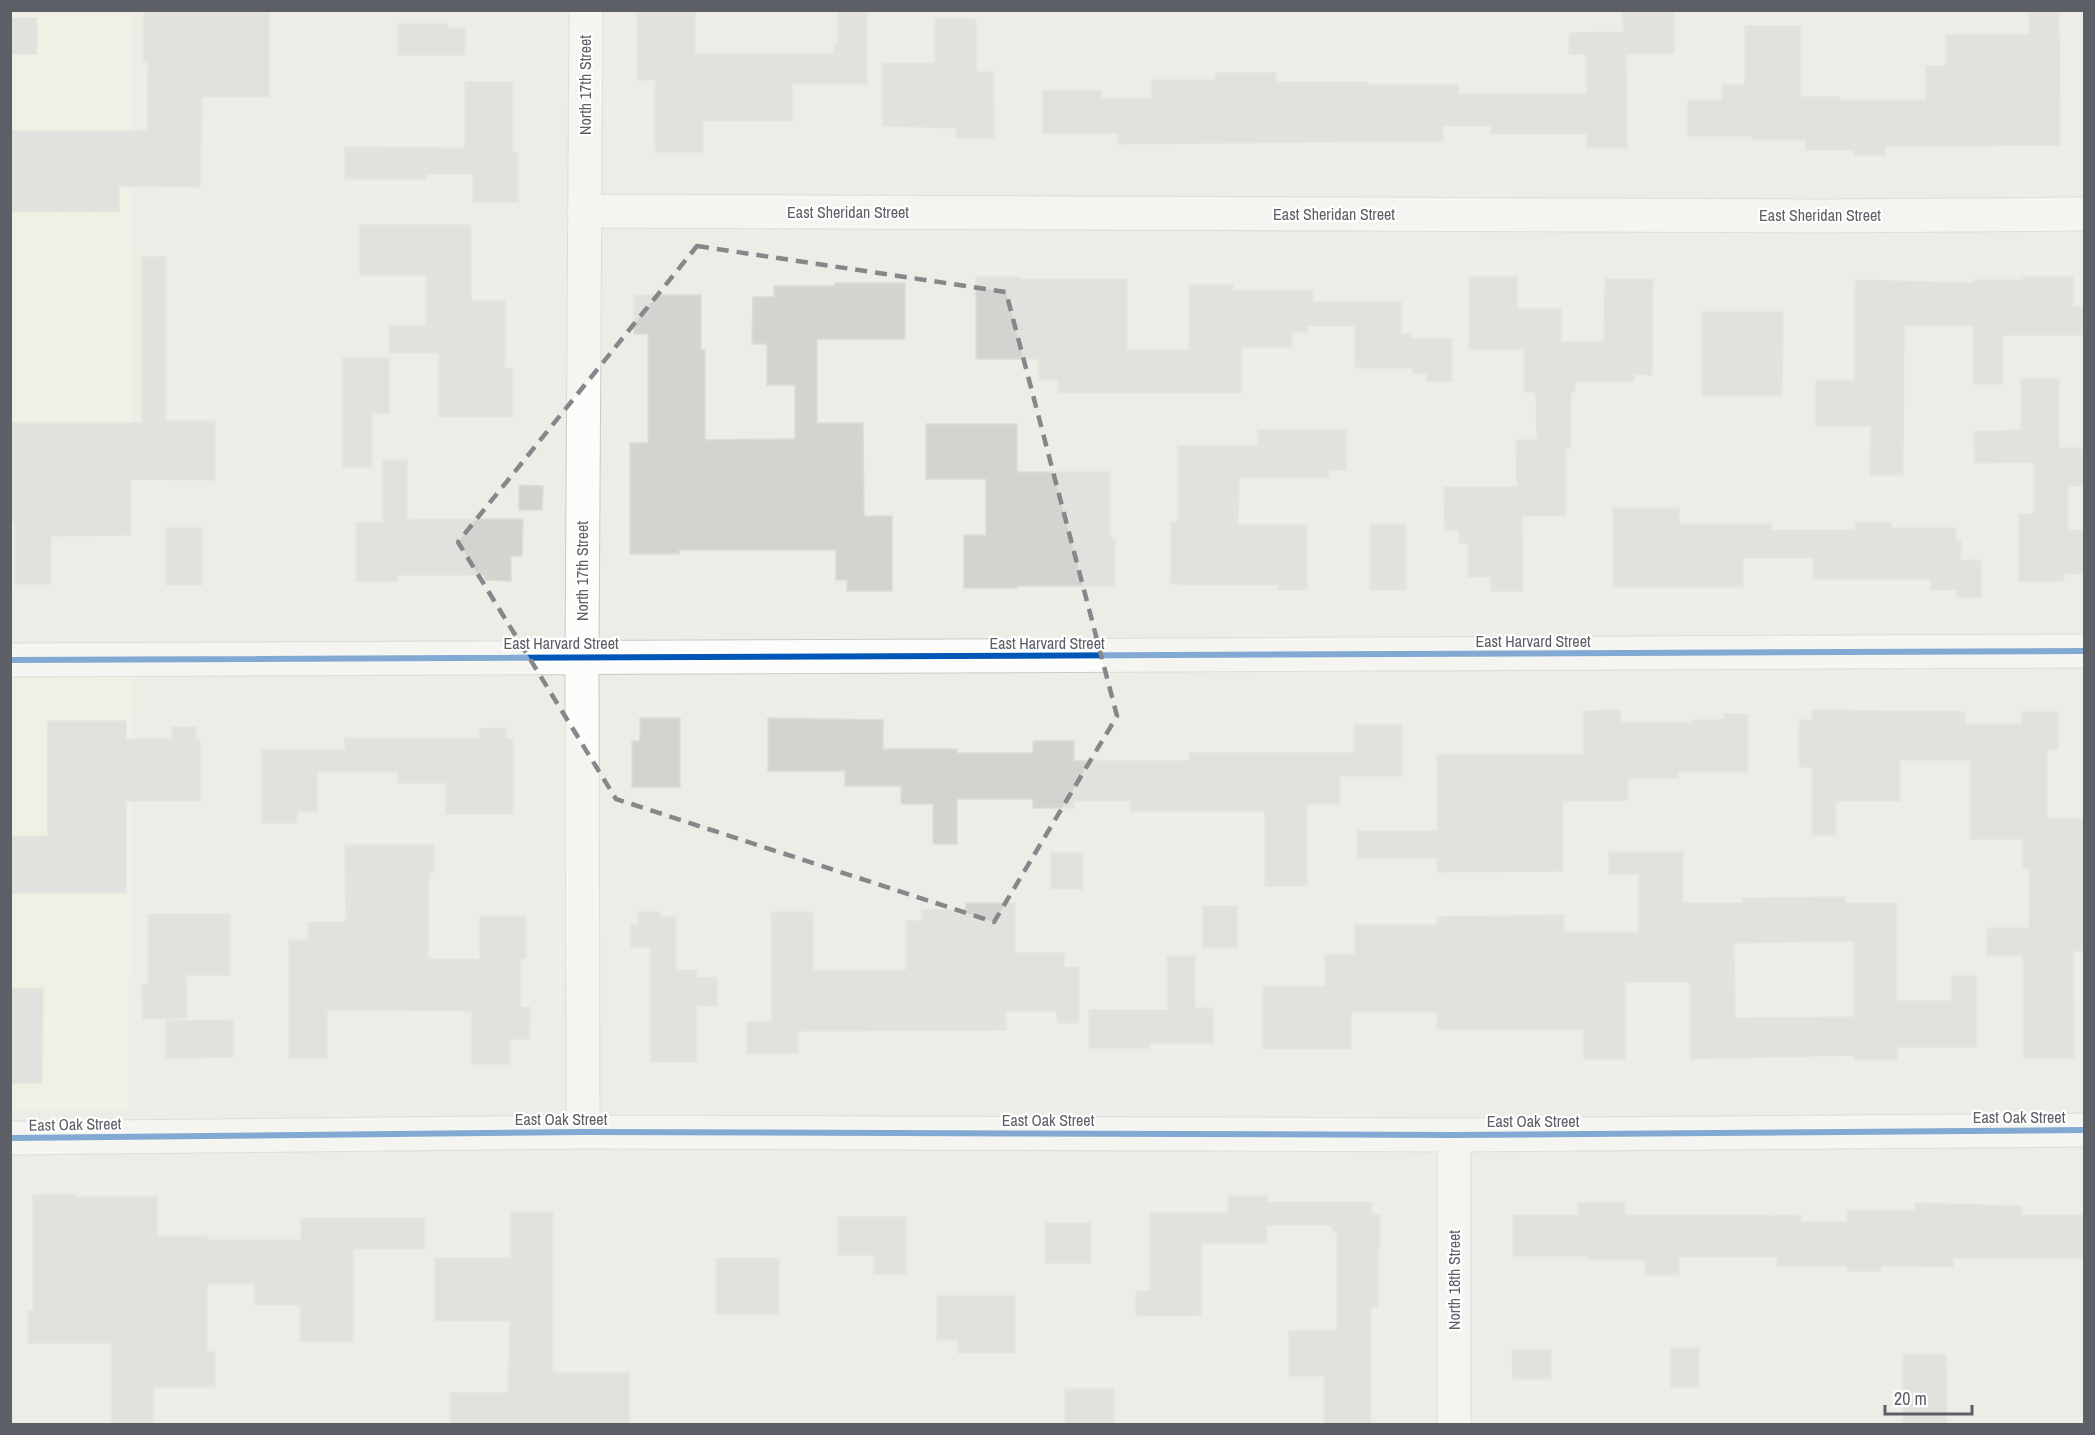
<svg xmlns="http://www.w3.org/2000/svg" width="2095" height="1435" font-family="'Archivo Narrow',sans-serif">
<rect width="100%" height="100%" fill="#edece7"/>
<path fill="#f7f3e0" d="M 10,11 L 131,11 L 130,124 L 132,421 L 11,421 Z
M 11,675 L 131,675 L 129,1110 L 11,1110 Z"/>
<path fill="#d4d3d0" stroke="#dcdbd6" stroke-width="1.5" fill-rule="evenodd" d="M 144,10 L 269,10 L 269,97 L 202,97 L 200,187 L 119,186 L 119,211 L 10,212 L 10,131 L 147,131 L 148,62 L 144,62 Z
M 838,10 L 867,10 L 867,84 L 792,84 L 792,121 L 703,121 L 703,152 L 655,152 L 655,80 L 637,80 L 637,12 L 695,12 L 695,54 L 834,54 L 834,43 L 838,43 Z
M 2029,10 L 2059,10 L 2060,145 L 1885,146 L 1885,155 L 1854,155 L 1854,150 L 1806,150 L 1806,140 L 1752,140 L 1752,136 L 1688,136 L 1688,100 L 1722,100 L 1722,85 L 1745,85 L 1745,26 L 1800,26 L 1801,97 L 1839,97 L 1839,100 L 1926,100 L 1926,66 L 1946,66 L 1946,35 L 2029,35 Z
M 1623,11 L 1674,11 L 1674,53 L 1626,54 L 1627,148 L 1587,148 L 1587,134 L 1491,134 L 1491,126 L 1443,126 L 1443,141 L 1118,144 L 1118,133 L 1043,133 L 1043,91 L 1101,91 L 1101,99 L 1152,98 L 1152,80 L 1216,80 L 1216,73 L 1276,73 L 1276,82 L 1367,82 L 1367,85 L 1458,85 L 1458,94 L 1587,94 L 1586,54 L 1569,54 L 1569,33 L 1623,32 Z
M 10,18 L 37,18 L 37,54 L 10,54 Z
M 935,19 L 976,19 L 977,72 L 993,72 L 994,138 L 956,138 L 956,128 L 883,126 L 882,63 L 935,63 Z
M 398,24 L 447,24 L 447,28 L 465,28 L 465,55 L 398,55 Z
M 465,82 L 512,82 L 512,153 L 518,153 L 518,202 L 473,202 L 473,174 L 426,174 L 426,179 L 345,179 L 345,147 L 465,148 Z
M 360,225 L 471,225 L 471,301 L 505,301 L 505,368 L 512,368 L 512,417 L 439,417 L 439,353 L 389,353 L 389,326 L 426,326 L 426,275 L 360,275 Z
M 142,257 L 166,257 L 166,421 L 215,421 L 215,480 L 131,479 L 131,535 L 51,536 L 51,584 L 15,584 L 15,522 L 11,522 L 11,423 L 142,423 Z
M 976,277 L 1019,277 L 1019,279 L 1127,279 L 1127,350 L 1189,350 L 1189,285 L 1233,285 L 1233,290 L 1313,291 L 1313,302 L 1401,302 L 1401,334 L 1411,334 L 1411,339 L 1452,339 L 1452,381 L 1427,381 L 1427,373 L 1413,373 L 1413,368 L 1355,368 L 1355,326 L 1307,326 L 1307,332 L 1292,332 L 1292,347 L 1241,347 L 1241,393 L 1058,393 L 1058,380 L 1039,380 L 1039,359 L 976,359 Z
M 1469,277 L 1517,277 L 1517,309 L 1561,309 L 1561,342 L 1604,342 L 1605,279 L 1653,279 L 1652,375 L 1634,374 L 1634,381 L 1575,381 L 1575,392 L 1571,392 L 1571,448 L 1566,448 L 1566,515 L 1522,516 L 1523,591 L 1491,591 L 1491,577 L 1468,577 L 1468,543 L 1459,543 L 1459,530 L 1445,530 L 1444,487 L 1517,487 L 1516,440 L 1537,440 L 1536,392 L 1524,392 L 1524,349 L 1469,349 Z
M 2023,277 L 2073,277 L 2073,307 L 2085,307 L 2085,335 L 2003,335 L 2003,384 L 1973,384 L 1973,325 L 1904,325 L 1903,475 L 1870,475 L 1871,426 L 1816,426 L 1816,380 L 1855,380 L 1855,280 L 1974,283 L 1974,280 L 2023,280 Z
M 835,283 L 905,283 L 905,339 L 817,339 L 817,423 L 863,423 L 864,516 L 892,516 L 892,591 L 847,591 L 847,580 L 836,580 L 836,550 L 679,550 L 679,554 L 630,554 L 630,443 L 648,443 L 648,334 L 634,334 L 634,295 L 701,295 L 701,350 L 705,350 L 705,440 L 795,439 L 795,385 L 767,385 L 767,344 L 752,344 L 753,297 L 774,297 L 774,286 L 835,286 Z
M 1702,312 L 1783,312 L 1782,396 L 1702,396 Z
M 343,358 L 389,358 L 389,413 L 372,413 L 372,467 L 343,467 Z
M 2021,379 L 2059,379 L 2059,448 L 2085,448 L 2085,486 L 2068,486 L 2068,530 L 2085,530 L 2085,574 L 2064,574 L 2064,581 L 2019,581 L 2019,514 L 2034,514 L 2034,462 L 1975,463 L 1974,432 L 2021,430 Z
M 926,424 L 1017,424 L 1017,472 L 1110,472 L 1110,538 L 1115,538 L 1115,586 L 1017,586 L 1017,588 L 964,588 L 964,535 L 986,535 L 986,479 L 926,479 Z
M 1258,430 L 1346,430 L 1346,470 L 1329,470 L 1329,477 L 1239,477 L 1238,525 L 1307,525 L 1307,590 L 1278,590 L 1278,585 L 1171,584 L 1171,522 L 1178,522 L 1178,446 L 1258,446 Z
M 383,460 L 407,460 L 407,520 L 523,519 L 522,556 L 511,556 L 511,581 L 485,580 L 485,575 L 397,575 L 397,581 L 356,581 L 356,523 L 383,523 Z
M 519,485 L 543,486 L 542,510 L 519,510 Z
M 1613,508 L 1679,508 L 1679,524 L 1771,524 L 1771,530 L 1855,530 L 1855,523 L 1892,523 L 1892,528 L 1956,528 L 1956,541 L 1961,541 L 1961,560 L 1981,560 L 1981,597 L 1957,597 L 1957,590 L 1931,590 L 1931,579 L 1813,579 L 1813,558 L 1743,558 L 1743,587 L 1613,587 Z
M 1370,524 L 1406,524 L 1406,590 L 1370,590 Z
M 166,528 L 202,528 L 202,585 L 166,585 Z
M 1620,710 L 1621,723 L 1692,723 L 1692,720 L 1724,720 L 1724,714 L 1748,714 L 1748,772 L 1678,772 L 1678,778 L 1628,778 L 1628,800 L 1563,801 L 1563,871 L 1437,872 L 1437,858 L 1357,858 L 1357,831 L 1437,831 L 1437,755 L 1584,754 L 1584,711 Z
M 1812,710 L 1965,712 L 1965,724 L 2022,724 L 2022,712 L 2058,712 L 2058,749 L 2047,749 L 2047,819 L 2085,819 L 2085,951 L 2073,951 L 2074,1058 L 2024,1058 L 2023,956 L 1987,956 L 1987,928 L 2029,928 L 2029,868 L 2023,868 L 2023,839 L 1970,839 L 1970,760 L 1900,760 L 1900,801 L 1836,801 L 1836,835 L 1812,835 L 1812,767 L 1799,767 L 1799,720 L 1812,720 Z
M 640,718 L 680,718 L 680,787 L 632,787 L 632,741 L 640,741 Z
M 768,718 L 883,720 L 883,749 L 957,749 L 957,753 L 1033,753 L 1033,741 L 1074,741 L 1074,761 L 1189,761 L 1189,753 L 1354,753 L 1354,725 L 1402,725 L 1402,776 L 1340,776 L 1340,804 L 1307,804 L 1307,886 L 1265,886 L 1265,811 L 1130,811 L 1130,801 L 1074,801 L 1074,808 L 1033,808 L 1033,799 L 957,799 L 957,844 L 933,844 L 933,804 L 901,804 L 901,786 L 845,786 L 845,771 L 768,771 Z
M 48,721 L 126,721 L 126,739 L 172,739 L 172,727 L 196,727 L 196,739 L 200,739 L 200,801 L 126,801 L 126,893 L 10,893 L 10,836 L 48,836 Z
M 506,728 L 506,739 L 513,739 L 513,814 L 446,814 L 446,783 L 398,783 L 398,772 L 317,772 L 317,812 L 297,812 L 297,823 L 262,823 L 262,750 L 345,750 L 345,738 L 480,739 L 480,729 Z
M 345,845 L 434,845 L 434,872 L 429,872 L 428,959 L 480,959 L 480,916 L 526,916 L 526,958 L 521,958 L 520,1007 L 530,1007 L 529,1039 L 510,1039 L 510,1064 L 472,1064 L 472,1011 L 327,1010 L 327,1058 L 289,1058 L 289,940 L 308,940 L 308,922 L 346,922 Z
M 1609,852 L 1683,852 L 1683,903 L 1743,903 L 1743,898 L 1845,897 L 1845,903 L 1896,903 L 1897,1001 L 1952,1001 L 1952,976 L 1976,976 L 1976,1047 L 1897,1047 L 1897,1060 L 1854,1060 L 1854,1055 L 1690,1059 L 1690,982 L 1625,982 L 1625,1059 L 1584,1059 L 1583,1029 L 1437,1029 L 1437,1012 L 1351,1012 L 1351,1049 L 1263,1049 L 1263,987 L 1325,986 L 1325,955 L 1355,955 L 1355,925 L 1437,925 L 1437,917 L 1564,915 L 1564,932 L 1639,932 L 1639,874 L 1609,874 ZM 1854,941 L 1854,1017 L 1735,1018 L 1734,943 Z
M 1051,853 L 1083,853 L 1083,889 L 1051,889 Z
M 966,903 L 1015,903 L 1015,953 L 1064,953 L 1064,967 L 1079,967 L 1079,1023 L 1057,1023 L 1057,1011 L 1006,1011 L 1006,1030 L 798,1031 L 798,1053 L 747,1054 L 747,1022 L 772,1022 L 771,912 L 813,912 L 813,971 L 906,970 L 906,921 L 922,921 L 922,910 L 966,910 Z
M 1203,906 L 1237,906 L 1237,948 L 1203,948 Z
M 638,912 L 660,912 L 660,917 L 676,917 L 676,970 L 696,970 L 696,978 L 717,977 L 717,1006 L 696,1006 L 696,1062 L 651,1062 L 650,947 L 631,947 L 631,925 L 638,925 Z
M 148,914 L 230,914 L 230,975 L 186,975 L 187,1018 L 143,1019 L 142,985 L 148,985 Z
M 1167,956 L 1195,956 L 1195,1008 L 1213,1008 L 1213,1043 L 1150,1043 L 1150,1048 L 1089,1048 L 1089,1010 L 1168,1010 Z
M 10,988 L 43,988 L 42,1083 L 10,1083 Z
M 233,1020 L 233,1057 L 166,1058 L 166,1021 Z
M 33,1195 L 75,1195 L 75,1197 L 157,1197 L 157,1236 L 207,1236 L 207,1240 L 301,1240 L 301,1218 L 424,1218 L 424,1249 L 353,1249 L 353,1341 L 300,1341 L 300,1305 L 255,1305 L 255,1284 L 207,1284 L 207,1352 L 215,1352 L 215,1387 L 153,1387 L 153,1425 L 112,1425 L 112,1343 L 28,1343 L 28,1311 L 33,1311 Z
M 1228,1196 L 1267,1196 L 1267,1202 L 1372,1202 L 1372,1215 L 1380,1215 L 1380,1246 L 1378,1246 L 1378,1307 L 1371,1307 L 1371,1425 L 1324,1425 L 1324,1376 L 1289,1376 L 1289,1331 L 1337,1331 L 1337,1232 L 1332,1232 L 1332,1225 L 1267,1225 L 1267,1243 L 1201,1243 L 1201,1315 L 1136,1316 L 1136,1291 L 1150,1291 L 1150,1213 L 1228,1213 Z
M 1578,1203 L 1625,1203 L 1625,1215 L 1801,1216 L 1801,1222 L 1847,1222 L 1847,1211 L 1915,1211 L 1915,1203 L 2021,1206 L 2021,1215 L 2085,1215 L 2085,1258 L 1953,1258 L 1953,1267 L 1881,1266 L 1881,1271 L 1847,1271 L 1847,1266 L 1777,1266 L 1777,1257 L 1679,1257 L 1679,1275 L 1645,1275 L 1645,1260 L 1588,1260 L 1588,1256 L 1513,1256 L 1513,1215 L 1578,1215 Z
M 511,1212 L 553,1212 L 552,1371 L 554,1373 L 629,1373 L 629,1424 L 450,1425 L 450,1393 L 508,1393 L 510,1321 L 435,1321 L 435,1258 L 511,1258 Z
M 838,1217 L 906,1217 L 906,1274 L 874,1274 L 874,1255 L 838,1255 Z
M 1045,1223 L 1091,1223 L 1091,1263 L 1045,1263 Z
M 716,1258 L 779,1258 L 779,1314 L 716,1314 Z
M 937,1296 L 1015,1296 L 1015,1353 L 958,1353 L 958,1340 L 937,1340 Z
M 1671,1348 L 1699,1348 L 1699,1387 L 1671,1387 Z
M 1512,1350 L 1551,1350 L 1551,1379 L 1513,1379 Z
M 1903,1355 L 1946,1355 L 1947,1425 L 1903,1425 Z
M 1065,1389 L 1114,1389 L 1114,1425 L 1065,1425 Z"/>
<g fill="none" stroke-linecap="round" stroke-linejoin="round">
<g stroke="#c9c9c8" stroke-width="35">
<path id="street" d="M 584,211 L 1819,216 L 2084,214
M 10,660 L 2084,651
M 583,1132 L 582,657 L 586,10
M 10,1138 L 583,1132 L 1454,1135 L 2084,1130
M 1454,1424 L 1454,1135"/>
</g>
<use href="#street" stroke="#fcfcfb" stroke-width="33"/>
<g stroke="#fff" stroke-width="10">
<path id="cycleway" d="M 10,660 L 2084,651
M 10,1138 L 583,1132 L 1454,1135 L 2084,1130"/>
</g>
<use href="#cycleway" stroke="#0057b8" stroke-width="6"/>
</g>
<path d="M0 0H2095V1435H0ZM 697,246 L 1006,292 L 1117,716 L 994,922 L 616,799 L 458,542 Z" fill="#edece7" fill-opacity=".55" fill-rule="evenodd"/>
<path fill="none" stroke="#85878a" stroke-width="4.5" stroke-dasharray="12 8" stroke-linejoin="round" d="M 697,246 L 1006,292 L 1117,716 L 994,922 L 616,799 L 458,542 Z"/>
<g text-anchor="middle" dominant-baseline="central" stroke-width="4.5" stroke-linejoin="round" paint-order="stroke">
<g font-size="16" fill="#5c6066" stroke="#fff">
<text transform="translate(585 85) rotate(-90)">North 17th Street</text>
<text x="848" y="212">East Sheridan Street</text>
<text x="1334" y="214">East Sheridan Street</text>
<text x="1820" y="215">East Sheridan Street</text>
<text transform="translate(582 571) rotate(-90)">North 17th Street</text>
<text x="1533" y="641">East Harvard Street</text>
<text x="561" y="643">East Harvard Street</text>
<text x="1047" y="643">East Harvard Street</text>
<text x="2019" y="1117">East Oak Street</text>
<text x="561" y="1119">East Oak Street</text>
<text x="1048" y="1120">East Oak Street</text>
<text x="1533" y="1121">East Oak Street</text>
<text transform="translate(75 1124) rotate(-1)">East Oak Street</text>
<text transform="translate(1454 1280) rotate(-90)">North 18th Street</text>
</g>
</g>
<rect width="2095" height="1435" fill="none" stroke="#5c6066" stroke-width="24"/>
<path d="M1885 1405v9h87v-9" fill="none" stroke="#5c6066" stroke-width="3"/>
<text x="1894" y="1405" font-size="18" fill="#5c6066" stroke="#ffffff" stroke-width="4.5" paint-order="stroke">20 m</text>
</svg>
